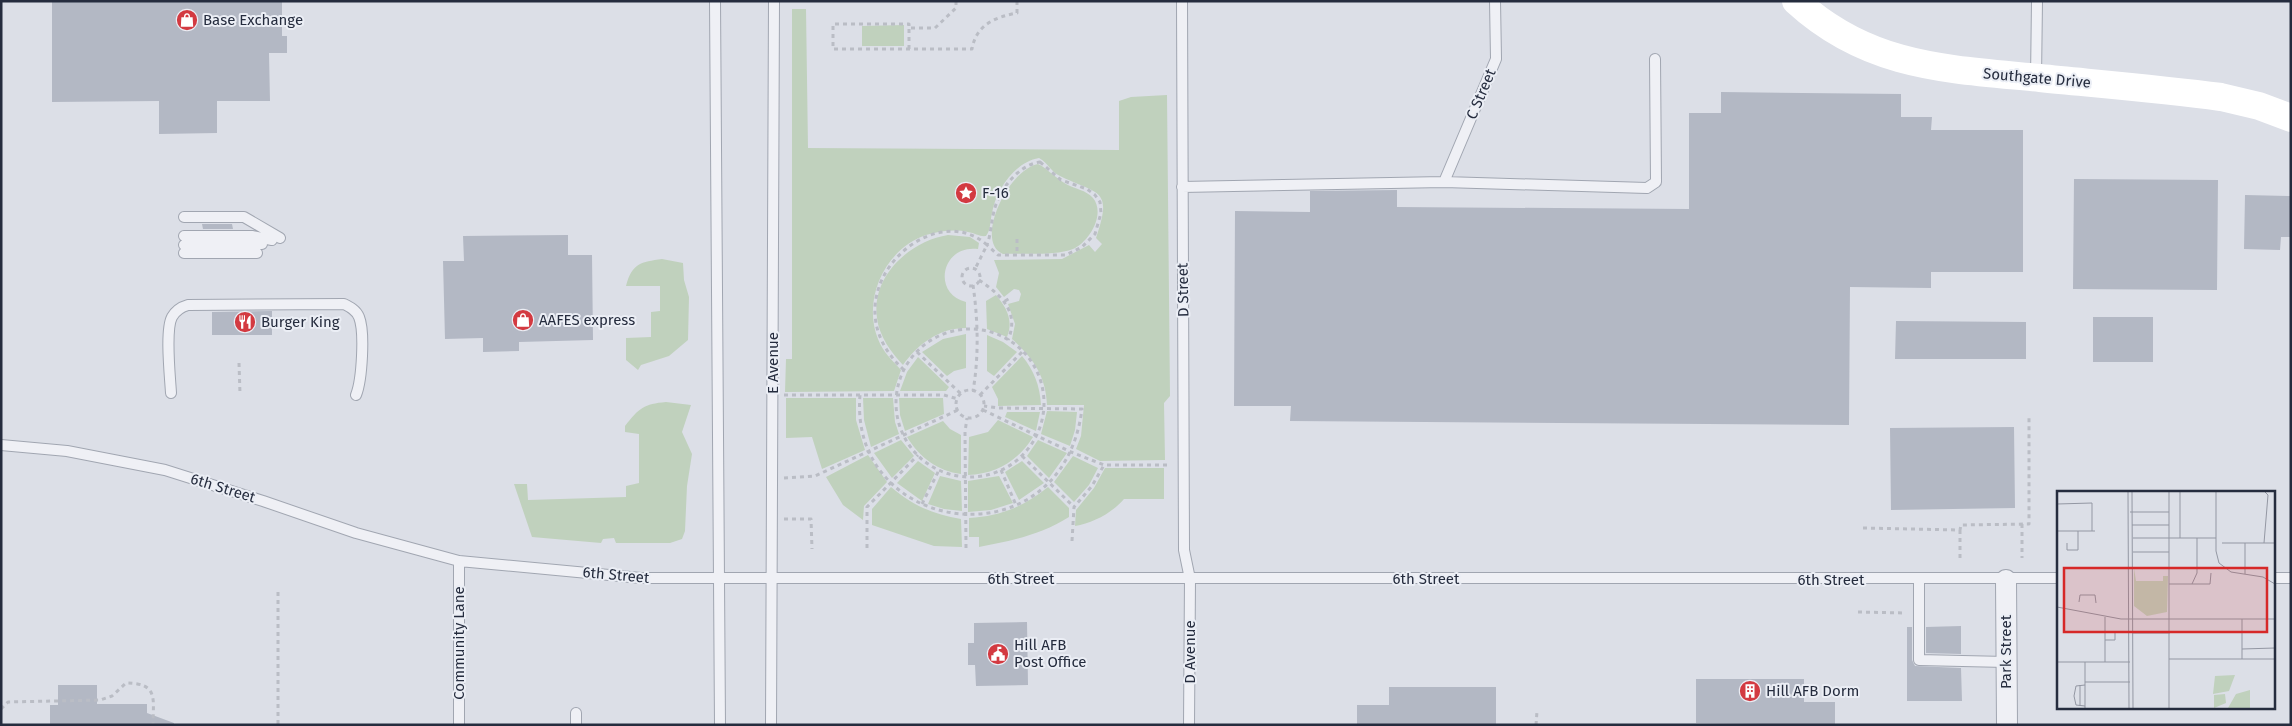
<svg xmlns="http://www.w3.org/2000/svg" width="2292" height="726" font-family="'Fira Sans',sans-serif">
<rect width="100%" height="100%" fill="#dcdfe7"/>
<path fill="#c0d1bd" d="M 792,9 L 806,9 L 808,148 L 1119,150 L 1119,101 L 1131,97 L 1167,95 L 1170,396 L 1164,403 L 1165,460 L 1100,461 L 1076,449 L 1081,436 L 1084,405 L 1047,405 C 1046,376 1033,358 1012,339 L 1015,324 L 1008,304 L 1019,301 L 1021,294 L 1019,290 L 1014,289 L 1004,297 L 996,287 L 999,273 L 994,260 L 1062,259 L 1089,245 L 1095,252 L 1102,244 L 1096,238 C 1113,188 1099,195 1060,176 C 1051,172 1048,163 1039,158 C 1015,162 996,190 992,213 C 990,221 991,230 986,236 C 980,237 975,233 968,232 C 955,229 939,231 926,235 C 885,249 862,299 878,339 C 883,352 892,360 901,370 L 894,391 L 785,392 L 786,359 L 792,359 Z
M 904,25 L 904,46 L 862,46 L 862,26 Z
M 1038,164 C 1044,166 1057,179 1066,184 C 1075,189 1086,190 1093,198 C 1106,214 1089,242 1073,249 C 1055,256 1023,253 1003,254 C 974,243 1007,170 1038,164 Z
M 948,235 L 970,237 L 979,243 L 978,249 C 942,244 931,293 966,302 L 966,328 C 939,328 918,344 903,365 C 891,352 879,336 877,318 C 871,276 910,241 948,235 Z
M 662,259 L 683,263 L 684,280 L 689,297 L 688,340 L 669,356 L 641,365 L 638,370 L 626,360 L 626,338 L 651,337 L 651,312 L 660,311 L 660,286 L 626,286 C 632,263 641,262 662,259 Z
M 996,295 C 1006,307 1014,320 1007,337 L 987,329 L 986,301 Z
M 966,334 L 966,368 L 954,371 L 947,376 L 922,352 L 943,339 Z
M 987,335 L 1003,342 L 1017,352 L 994,376 L 987,371 Z
M 1022,356 C 1034,370 1040,386 1041,405 L 998,406 L 998,399 L 992,387 Z
M 918,357 L 949,387 L 946,391 L 900,391 L 907,372 Z
M 786,398 L 856,398 L 856,420 L 865,450 L 822,469 L 812,437 L 786,438 Z
M 863,398 L 893,398 L 895,422 L 899,434 L 871,447 L 864,420 Z
M 899,398 L 943,398 L 944,414 L 905,431 L 900,415 Z
M 666,402 L 691,405 L 682,432 L 692,454 L 687,486 L 685,531 L 682,539 L 670,543 L 616,543 L 614,538 L 603,539 L 601,543 L 532,537 L 514,484 L 527,484 L 528,500 L 626,497 L 626,486 L 639,483 L 639,434 L 625,432 L 625,426 C 639,408 644,404 666,402 Z
M 1047,411 L 1077,412 L 1075,430 L 1070,446 L 1041,434 Z
M 1007,412 L 1040,412 L 1036,431 L 1005,417 Z
M 998,420 L 1033,437 C 1018,461 996,474 968,475 L 969,437 L 988,432 Z
M 943,421 L 950,429 L 961,435 L 961,474 C 938,471 920,458 907,437 Z
M 901,440 L 914,456 L 892,478 L 874,453 Z
M 1038,440 L 1067,453 L 1049,478 L 1027,456 Z
M 868,455 L 887,482 L 864,506 L 863,520 L 843,505 L 826,477 Z
M 1073,456 L 1098,468 L 1089,485 L 1074,502 L 1054,482 Z
M 918,461 L 935,473 L 922,501 L 897,483 Z
M 1022,461 L 1044,483 L 1019,500 L 1005,472 Z
M 1105,468 L 1164,468 L 1164,499 L 1124,499 C 1112,513 1093,523 1075,526 L 1076,510 L 1094,488 Z
M 940,476 L 961,481 L 962,511 L 944,509 L 928,504 Z
M 999,476 L 1013,503 L 991,510 L 968,512 L 968,481 Z
M 891,487 C 913,506 933,514 961,519 L 962,547 L 934,546 L 872,525 L 872,509 Z
M 1048,487 L 1069,508 L 1069,517 C 1041,535 1010,541 979,547 L 979,537 L 969,537 L 969,518 C 1001,516 1023,507 1048,487 Z"/>
<path fill="#b3b8c4" d="M 52,1 L 282,1 L 282,36 L 287,36 L 287,53 L 269,53 L 270,101 L 217,101 L 217,133 L 159,134 L 159,101 L 52,102 Z
M 1721,92 L 1901,94 L 1901,117 L 1932,117 L 1931,130 L 2023,130 L 2023,272 L 1931,272 L 1931,288 L 1850,287 L 1849,425 L 1290,421 L 1291,406 L 1234,406 L 1235,211 L 1310,212 L 1310,191 L 1397,190 L 1397,207 L 1689,209 L 1689,113 L 1721,113 Z
M 2074,179 L 2218,180 L 2217,290 L 2073,289 Z
M 2245,195 L 2291,196 L 2291,237 L 2281,237 L 2280,250 L 2244,249 Z
M 202,224 L 232,224 L 233,229 L 203,229 Z
M 568,235 L 568,255 L 592,255 L 593,340 L 519,342 L 519,351 L 483,352 L 483,338 L 445,339 L 443,261 L 464,261 L 463,236 Z
M 272,311 L 272,335 L 212,335 L 212,312 Z
M 2093,317 L 2153,317 L 2153,362 L 2093,362 Z
M 1896,321 L 2026,322 L 2026,359 L 1895,359 Z
M 2014,427 L 2015,508 L 1891,510 L 1890,428 Z
M 1027,622 L 1028,685 L 976,686 L 975,665 L 968,665 L 968,643 L 974,643 L 974,623 Z
M 1961,626 L 1961,654 L 1926,653 L 1926,627 Z
M 1907,627 L 1912,627 L 1912,660 L 1915,666 L 1961,668 L 1962,701 L 1907,701 Z
M 1696,679 L 1804,679 L 1804,702 L 1835,702 L 1835,725 L 1696,723 Z
M 58,685 L 97,685 L 97,704 L 147,704 L 147,713 L 174,723 L 174,725 L 50,725 L 50,705 L 58,705 Z
M 1389,687 L 1496,687 L 1496,724 L 1357,725 L 1357,705 L 1389,705 Z"/>
<g fill="none" stroke-linecap="round" stroke-linejoin="round">
<g stroke="#a1a6b1" stroke-width="12">
<path id="lane" d="M 715,1 L 720,725
M 1182,1 L 1184,550 L 1190,579 L 1189,725
M 2036,78 L 2037,1
M 1444,182 L 1496,59 L 1495,1
M 1182,187 L 1444,182 L 1647,188 L 1656,182 L 1655,59
M 184,217 L 244,217 L 280,238
M 184,236 L 252,236 L 272,240
M 184,245 L 262,244
M 184,253 L 257,253
M 171,393 C 170,376 165,330 172,317 C 176,310 181,307 188,305 L 344,304 C 350,307 356,310 359,317 C 365,332 362,380 356,395
M 1,445 L 67,451 L 165,470 L 263,501 L 356,533 L 459,561 L 641,578 L 2058,578
M 459,561 L 459,725
M 2273,578 L 2291,578
M 1919,580 L 1919,660 L 2006,662
M 576,725 L 576,713
M 771,725 L 774,1"/>
</g>
<g stroke="#a1a6b1" stroke-width="22">
<path id="street" d="M 2006,580 L 2007,725"/>
</g>
<path stroke="#babdc5" stroke-width="3" stroke-dasharray="4 4" stroke-linecap="butt" d="M 956,1 L 956,8 L 935,28 L 909,28 L 909,24 L 833,24 L 833,49 L 972,49 C 976,25 995,17 1017,13 L 1017,1
M 909,49 L 909,28
M 1040,162 L 1061,180 L 1087,189 L 1095,195 L 1100,202 L 1101,213 L 1095,234 L 1082,247 L 1066,255 L 998,255 L 987,245 C 991,234 991,223 994,211 C 999,190 1018,165 1040,162 Z
M 1017,239 L 1017,255
M962 277a9 9 0 1 1 18 0a9 9 0 1 1-18 0Z
M 979,280 C 1001,295 1020,312 1008,340
M 973,285 C 978,319 979,357 973,391
M 1005,301 L 1010,298
M896 403a74 74 0 1 1 148 0a74 74 0 1 1-148 0Z
M 917,352 L 961,394
M 239,363 L 240,394
M 904,370 C 823,296 931,194 987,245 L 975,269
M956 404a14 14 0 1 1 28 0a14 14 0 1 1-28 0Z
M 784,395 L 944,395 L 958,399
M 860,395 C 848,536 1062,566 1082,409 L 998,408 L 984,406
M 980,395 L 1022,352
M 983,410 L 1071,452 L 1104,465 L 1171,465
M 1022,456 L 1074,507
M 1001,470 L 1016,505
M 784,478 L 815,476 L 958,410
M 922,504 L 939,470
M 784,519 L 811,519 L 812,549
M 2022,524 L 2022,558
M 1863,528 L 1960,530 L 1961,525 L 2029,524 L 2029,416
M 1072,541 L 1074,507 L 1092,486 L 1104,465
M 867,548 L 867,507 L 918,455
M 966,548 L 965,432 L 967,418
M 1960,558 L 1960,530
M 278,592 L 278,725
M 1858,612 L 1906,613
M 1,709 L 8,702 L 100,700 L 112,696 L 126,683 C 159,683 153,699 153,725
M 1536,725 L 1537,711"/>
<use href="#lane" stroke="#eff0f5" stroke-width="10"/>
<use href="#street" stroke="#eff0f5" stroke-width="20"/>
<path stroke="#fff" stroke-width="28" d="M 1796,1 C 1869,68 1948,69 2040,78 C 2100,84 2161,89 2221,97 L 2259,106 L 2291,118"/>
</g>
<defs>
<g id="shop-disc" transform="scale(1.125)"><circle r="9.5" fill="#d33a41" stroke="#ebeef5"/><path d="M-5-2.5h2.3a2.7 3.5 0 0 1 5.4 0H5L5.5 6h-11ZM-1.5-2.5h3a1.5 2.3 0 0 0-3 0Z" fill="#fff"/></g>
<g id="sight-disc" transform="scale(1.125)"><circle r="9.5" fill="#d33a41" stroke="#ebeef5"/><path d="M0-6L1.8-2.2L6-1.7L2.9 1.2L3.7 5.4L0 3.3L-3.7 5.4L-2.9 1.2L-6-1.7L-1.8-2.2Z" fill="#fff"/></g>
<g id="restaurant-disc" transform="scale(1.125)"><circle r="9.5" fill="#d33a41" stroke="#ebeef5"/><path d="M-5-6h1v4h1v-4h1v4h1v-4h1v5L-1.5 .5V6h-2V.5L-5-1ZM5-6V6H3V1.5H1.5Q1.5-4 5-6Z" fill="#fff"/></g>
<g id="civic-disc" transform="scale(1.125)"><circle r="9.5" fill="#d33a41" stroke="#ebeef5"/><path d="M-.6-6.5H3V-4.5H.6V-3L4-1V1h2V6H-6V1h2V-1L-.6-3ZM-1.2 2.5V6h2.4V2.5Z" fill="#fff"/></g>
<g id="building-disc" transform="scale(1.125)"><circle r="9.5" fill="#d33a41" stroke="#ebeef5"/><path d="M-4-6H4V6H1V3H-1V6H-4ZM-2.5-4.3h1.7v1.8h-1.7ZM.8-4.3h1.7v1.8H.8ZM-2.5-1h1.7V.8h-1.7ZM.8-1h1.7V.8H.8Z" fill="#fff"/></g>
</defs>
<g fill-rule="evenodd">
<use href="#shop-disc" x="187" y="20"/>
<use href="#sight-disc" x="966" y="193"/>
<use href="#shop-disc" x="523" y="320"/>
<use href="#restaurant-disc" x="245" y="322"/>
<use href="#civic-disc" x="998" y="654"/>
<use href="#building-disc" x="1750" y="691"/>
</g>
<g text-anchor="middle" dominant-baseline="central" stroke-width="4" stroke-linejoin="round" paint-order="stroke">
<g font-size="15" fill="#252c3e" stroke="#ebeef5" text-anchor="start">
<text x="203" y="20">Base Exchange</text>
<text x="982" y="193">F-16</text>
<text x="539" y="320">AAFES express</text>
<text x="261" y="322">Burger King</text>
<text x="1014" y="645">Hill AFB<tspan x="1014" dy="17">Post Office</tspan></text>
<text x="1766" y="691">Hill AFB Dorm</text>
</g>
<g font-size="15" fill="#252c3e" stroke="#ebeef5">
<text transform="translate(2037 78) rotate(5)">Southgate Drive</text>
<text transform="translate(1481 94) rotate(-67)">C Street</text>
<text transform="translate(1183 290) rotate(-91)">D Street</text>
<text transform="translate(773 363) rotate(-90)">E Avenue</text>
<text transform="translate(223 488) rotate(17)">6th Street</text>
<text transform="translate(616 575) rotate(5)">6th Street</text>
<text x="1021" y="579">6th Street</text>
<text x="1426" y="579">6th Street</text>
<text x="1831" y="580">6th Street</text>
<text transform="translate(459 643) rotate(-90)">Community Lane</text>
<text transform="translate(1190 652) rotate(-90)">D Avenue</text>
<text transform="translate(2006 652) rotate(-90)">Park Street</text>
</g>
</g>
<g transform="translate(2057 491)">
<rect width="218" height="218" fill="#dcdfe7"/>
<path d="M 77,77 L 79,90 L 106,90 L 106,85 L 111,85 L 110,121 L 90,125 L 77,115 ZM 178,184 L 172,200 L 156,203 L 158,185 ZM 193,199 L 193,217 L 171,217 L 179,203 ZM 168,203 L 169,212 L 157,217 L 157,204 Z" fill="#c0d1bd"/>
<path fill="none" stroke="#9397a3" stroke-width="1" d="M 71,0 L 72,217M 75,0 L 76,217M 112,0 L 112,217M 123,0 L 123,47M 159,0 L 159,60 L 162,72 L 174,81 L 206,86 L 218,93M 207,0 L 211,4 L 207,52M 0,13 L 35,12 L 35,40M 73,21 L 112,21M 75,34 L 112,34M 0,40 L 38,40M 76,47 L 159,47M 10,52 L 10,59 L 21,59 L 21,40M 165,52 L 218,52M 188,52 L 188,83M 76,61 L 112,61M 112,93 L 153,93 L 154,82M 135,93 L 140,82 L 140,47M 22,111 L 23,104 L 38,104 L 39,112M 0,116 L 64,128 L 218,128M 48,126 L 48,171M 185,128 L 185,168M 75,142 L 113,142M 48,149 L 58,149 L 58,140M 185,158 L 218,157M 112,168 L 218,168M 0,171 L 73,171M 28,191 L 73,191M 23,194 L 23,215M 28,215 L 19,214 L 17,205 L 19,195 L 28,194M 28,217 L 28,171"/>
<path fill="#d62828" fill-opacity="0.15" stroke="#d62828" stroke-width="2.5" d="M 7,77 L 210,77 L 210,141 L 7,141 Z"/>
<rect width="218" height="218" fill="none" stroke="#252c3e" stroke-width="2.5"/>
</g>
<rect width="2292" height="726" fill="none" stroke="#252c3e" stroke-width="5"/>
</svg>
